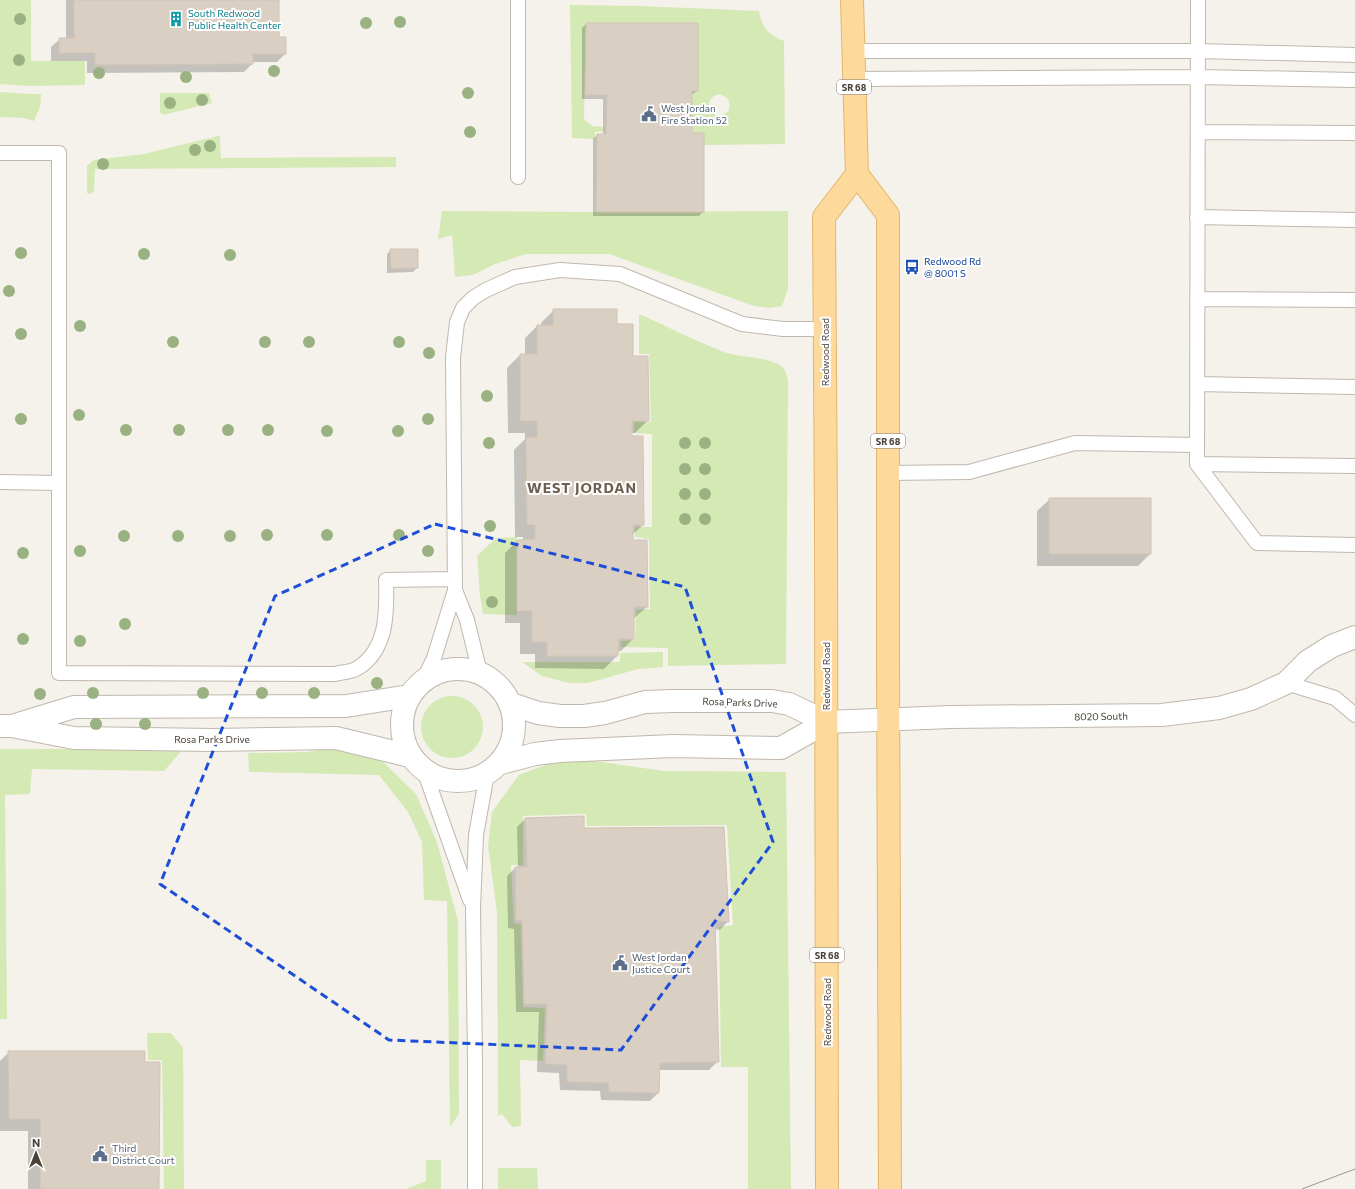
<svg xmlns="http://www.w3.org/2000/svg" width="1355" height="1189" font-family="Commissioner,sans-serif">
<rect width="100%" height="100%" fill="#f5f1eb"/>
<path fill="#d5e9b5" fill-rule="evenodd" d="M 0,0 L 31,0 L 31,61 L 85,61 L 85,83 L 84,85 L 27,86 L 0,84 Z
M 570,5 L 640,6 L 759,11 C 761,27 770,36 784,41 L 785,144 L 704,145 L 692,133 L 692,91 L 698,91 L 697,23 L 586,23 L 584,119 L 592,126 L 603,127 L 604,131 L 595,132 L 595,139 L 572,138 ZM 720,94 L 728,99 C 732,108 728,115 718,116 L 710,111 C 707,102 710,96 720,94 Z
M 0,92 L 28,94 L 41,94 L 40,107 L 34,121 L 24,118 L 0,117 Z
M 160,93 L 209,93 L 212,103 L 163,115 L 160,112 Z
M 218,136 L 220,136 L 220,139 L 221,158 L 396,157 L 396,167 L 95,169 L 94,191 L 91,194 L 87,193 L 87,166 L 94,160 L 144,154 Z
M 442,211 L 596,212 L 788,211 L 788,289 L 782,306 L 769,308 L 754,306 L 609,254 L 526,254 L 495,264 L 473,275 L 455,277 L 452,235 L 438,239 Z
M 639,314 C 667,326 695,341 724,352 C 741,358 762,356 778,364 C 785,368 787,374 788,381 L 786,664 L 668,666 L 668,648 L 621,647 L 621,641 L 635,640 L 636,610 L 650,609 L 649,539 L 635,537 L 635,527 L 652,527 L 652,434 L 634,433 L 634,422 L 651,422 L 649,354 L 639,354 Z
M 517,537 L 517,615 L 483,614 L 480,595 L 477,556 L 496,538 Z
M 663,652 L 663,667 L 638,669 L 588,683 L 569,683 L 542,676 L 522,662 L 620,662 L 620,653 Z
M421 727a31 31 0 1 1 62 0a31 31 0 1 1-62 0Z
M 339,746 L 380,759 L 416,794 L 437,842 L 458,921 L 459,1114 L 450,1127 L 447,901 L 424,900 L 422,842 L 408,812 L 379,775 L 249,772 L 248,753 L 307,752 Z
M 0,749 L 183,749 L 164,771 L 32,769 L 30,794 L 5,795 L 7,1019 L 0,1019 Z
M 556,761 L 595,761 L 664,771 L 786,772 L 791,1189 L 748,1189 L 748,1067 L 721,1067 L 719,927 L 733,925 L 727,825 L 587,826 L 586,814 L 523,816 L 523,865 L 511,865 L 514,923 L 521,924 L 523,1007 L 545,1008 L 543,1061 L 520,1060 L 521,1126 L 512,1127 L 502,1114 L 498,1116 L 497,912 L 488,846 L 492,812 L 519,775 Z
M 147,1033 L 171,1033 L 183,1048 L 184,1189 L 164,1189 L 162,1060 L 148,1060 Z
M 426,1160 L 441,1160 L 441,1189 L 406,1189 L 426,1181 Z
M 498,1168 L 537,1168 L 538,1189 L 498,1189 Z"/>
<path fill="#0003" d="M 66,0 L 278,0 L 278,38 L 285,54 L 277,62 L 252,62 L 252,64 L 244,72 L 87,73 L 87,61 L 51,61 L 51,47 L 60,39 L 66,39 Z
M 586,24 L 697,24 L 697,91 L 691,95 L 691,134 L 703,134 L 703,212 L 699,216 L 593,216 L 593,139 L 597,135 L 603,135 L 603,99 L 582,99 L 582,28 Z
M 391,250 L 417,268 L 413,272 L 387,273 L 387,254 Z
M 554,310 L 616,325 L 632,357 L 648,420 L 635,433 L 631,433 L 643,525 L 632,535 L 647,607 L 633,619 L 633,639 L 621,651 L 617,651 L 617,656 L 604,669 L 535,668 L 535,654 L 520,654 L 520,623 L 505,623 L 505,553 L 517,541 L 523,541 L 523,537 L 515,537 L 514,450 L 525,439 L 525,433 L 508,433 L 507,368 L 520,355 L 525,355 L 525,338 L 537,326 L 541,326 L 541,323 Z
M 1050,499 L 1150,554 L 1138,566 L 1037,566 L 1037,511 Z
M 525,819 L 583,829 L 728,921 L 720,930 L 715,929 L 718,1061 L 709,1070 L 659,1070 L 658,1093 L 650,1101 L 601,1100 L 600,1091 L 560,1090 L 559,1073 L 537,1072 L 539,1012 L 516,1012 L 514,929 L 508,928 L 507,876 L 515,868 L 518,868 L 517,827 Z
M 9,1052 L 158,1189 L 28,1189 L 28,1131 L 0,1131 L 0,1061 Z"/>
<path fill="#dacfc3" stroke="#d2c4b4" d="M 74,0 L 279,0 L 279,37 L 286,37 L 286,54 L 253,54 L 253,64 L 95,65 L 95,53 L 59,53 L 59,38 L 74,38 Z
M 586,23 L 698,23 L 698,91 L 692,91 L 692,133 L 704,133 L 704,212 L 596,212 L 597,134 L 606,134 L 607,95 L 585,95 Z
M 390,249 L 418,249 L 418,268 L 391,269 Z
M 553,309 L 617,309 L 617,324 L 633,324 L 633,356 L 648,356 L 649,421 L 632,421 L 632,436 L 643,436 L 644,525 L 633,525 L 633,540 L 647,540 L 648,607 L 634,607 L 634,639 L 619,639 L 618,656 L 547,656 L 547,642 L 532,642 L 532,611 L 517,611 L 517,540 L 535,539 L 535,525 L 527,525 L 526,437 L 537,437 L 537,421 L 520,421 L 520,354 L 537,354 L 537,325 L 553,325 Z
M 1049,498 L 1151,498 L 1151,554 L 1049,554 Z
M 584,816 L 584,828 L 724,827 L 729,922 L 715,921 L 719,1062 L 660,1063 L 659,1093 L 609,1092 L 608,1083 L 567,1082 L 567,1065 L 545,1064 L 547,1004 L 524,1004 L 522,921 L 516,920 L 515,867 L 527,867 L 525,818 Z
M 8,1051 L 145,1051 L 145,1062 L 160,1062 L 159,1189 L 40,1189 L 40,1119 L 9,1119 Z"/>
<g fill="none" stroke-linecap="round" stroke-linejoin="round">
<g stroke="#c1b8ad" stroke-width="16">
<path id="lane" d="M 1198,0 L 1197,464 L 1257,543 L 1355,545
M 853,51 L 1198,51 L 1355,55
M 854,79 L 1198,77 L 1355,80
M 1198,132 L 1355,133
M 0,153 L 59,153 L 59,673 L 335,674 C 342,672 351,672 356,669 C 388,651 387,611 386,580 L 454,579
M 518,177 L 518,0
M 1197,217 L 1355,220
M 1197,299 L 1355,300
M 1197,384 L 1355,387
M 1197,464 L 1355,466
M 888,473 L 969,472 L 1075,443 L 1197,445
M 0,482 L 59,483
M 480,673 L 467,620 L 455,590 L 453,357 L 457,322 L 463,308 L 473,298 L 486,290 L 515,277 L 560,270 L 620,274 L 742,324 L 783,329 L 825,329
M 423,681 L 434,658 L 455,590
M 1286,683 L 1335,698 L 1355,715
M 424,770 L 470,900
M 475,1189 L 475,1063 L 473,908 L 476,835 L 487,774"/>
</g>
<g stroke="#c1b8ad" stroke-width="24">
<path id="street" d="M402 725a56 56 0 1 1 112 0a56 56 0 1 1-112 0Z
M 511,704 L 538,713 L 560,716 L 584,716 L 605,713 L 645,702 L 672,701 L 772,701 L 789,704 L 827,722 L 950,717 L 1162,715 L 1219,708 L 1251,699 L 1286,683 L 1308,661 L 1332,646 L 1355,637
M 15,725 L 74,707 L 346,706 L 409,696
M 0,726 L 12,726 L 74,738 L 213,740 L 336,738 L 410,756
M 501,763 L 535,754 L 560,751 L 673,746 L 781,748 L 827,722"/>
</g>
<g stroke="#e3b66b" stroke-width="24">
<path id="primary" d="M 852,0 L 857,174 L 888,215 L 888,666 L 890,1189
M 827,1189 L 826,520 L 824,217 L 857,174"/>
</g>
<use href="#lane" stroke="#fff" stroke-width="14"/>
<use href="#street" stroke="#fff" stroke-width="22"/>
<use href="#primary" stroke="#fdda9c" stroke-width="22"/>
<path stroke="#999" stroke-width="1" d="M 1302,1189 L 1355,1169"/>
</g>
<g fill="#9ab181">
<circle cx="20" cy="19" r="6"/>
<circle cx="400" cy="22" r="6"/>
<circle cx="366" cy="23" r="6"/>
<circle cx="19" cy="60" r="6"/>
<circle cx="274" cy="71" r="6"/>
<circle cx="99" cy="73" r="6"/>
<circle cx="186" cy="77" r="6"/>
<circle cx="468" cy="93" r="6"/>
<circle cx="202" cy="100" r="6"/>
<circle cx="170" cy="103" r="6"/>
<circle cx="470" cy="132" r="6"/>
<circle cx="210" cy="146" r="6"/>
<circle cx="195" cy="150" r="6"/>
<circle cx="103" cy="164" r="6"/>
<circle cx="21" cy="253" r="6"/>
<circle cx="144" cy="254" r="6"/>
<circle cx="230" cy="255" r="6"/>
<circle cx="9" cy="291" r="6"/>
<circle cx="80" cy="326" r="6"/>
<circle cx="21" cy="334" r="6"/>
<circle cx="173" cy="342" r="6"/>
<circle cx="265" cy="342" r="6"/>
<circle cx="309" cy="342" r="6"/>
<circle cx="399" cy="342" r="6"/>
<circle cx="429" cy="353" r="6"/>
<circle cx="487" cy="396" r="6"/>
<circle cx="79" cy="415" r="6"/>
<circle cx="21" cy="419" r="6"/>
<circle cx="428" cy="419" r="6"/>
<circle cx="126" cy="430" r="6"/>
<circle cx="179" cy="430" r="6"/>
<circle cx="228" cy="430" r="6"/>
<circle cx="268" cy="430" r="6"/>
<circle cx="327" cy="431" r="6"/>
<circle cx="398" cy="431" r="6"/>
<circle cx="489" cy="443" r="6"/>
<circle cx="685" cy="443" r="6"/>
<circle cx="705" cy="443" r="6"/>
<circle cx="685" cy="469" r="6"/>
<circle cx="705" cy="469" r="6"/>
<circle cx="685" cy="494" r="6"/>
<circle cx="705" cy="494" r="6"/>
<circle cx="685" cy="519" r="6"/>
<circle cx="705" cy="519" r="6"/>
<circle cx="490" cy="526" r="6"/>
<circle cx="267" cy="535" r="6"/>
<circle cx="327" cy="535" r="6"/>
<circle cx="399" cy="535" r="6"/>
<circle cx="124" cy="536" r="6"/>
<circle cx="178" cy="536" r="6"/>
<circle cx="230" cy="536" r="6"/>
<circle cx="80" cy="551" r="6"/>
<circle cx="428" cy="551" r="6"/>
<circle cx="23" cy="553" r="6"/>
<circle cx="492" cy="602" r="6"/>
<circle cx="125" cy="624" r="6"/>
<circle cx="23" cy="639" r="6"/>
<circle cx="80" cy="641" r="6"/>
<circle cx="377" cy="683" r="6"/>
<circle cx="93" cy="693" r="6"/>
<circle cx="203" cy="693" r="6"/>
<circle cx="262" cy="693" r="6"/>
<circle cx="314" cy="693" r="6"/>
<circle cx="40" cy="694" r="6"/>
<circle cx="96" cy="724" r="6"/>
<circle cx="145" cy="724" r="6"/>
</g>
<path fill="none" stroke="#1d4ed8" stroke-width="3" stroke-dasharray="8 5" stroke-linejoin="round" d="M 435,524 L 685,587 L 773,842 L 621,1050 L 389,1040 L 160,884 L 275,596 Z"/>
<defs>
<g id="building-bare" transform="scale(1.2)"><path d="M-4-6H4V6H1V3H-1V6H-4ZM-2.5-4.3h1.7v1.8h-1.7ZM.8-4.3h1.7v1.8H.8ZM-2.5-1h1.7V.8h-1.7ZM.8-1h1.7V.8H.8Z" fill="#0f9aa8" stroke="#fff" stroke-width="2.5" paint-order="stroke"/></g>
<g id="civic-bare" transform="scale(1.2)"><path d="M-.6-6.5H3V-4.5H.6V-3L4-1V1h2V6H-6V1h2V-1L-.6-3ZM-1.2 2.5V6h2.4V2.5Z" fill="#5c6f8a" stroke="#fff" stroke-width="2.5" paint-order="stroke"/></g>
<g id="bus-bare" transform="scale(1.2)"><path d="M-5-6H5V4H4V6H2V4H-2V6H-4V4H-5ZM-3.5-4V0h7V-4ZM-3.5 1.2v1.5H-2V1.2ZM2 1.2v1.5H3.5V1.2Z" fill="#1a4fb4" stroke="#fff" stroke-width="2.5" paint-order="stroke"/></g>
</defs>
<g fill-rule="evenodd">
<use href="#building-bare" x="176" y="19"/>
<use href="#civic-bare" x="649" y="114"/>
<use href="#bus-bare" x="912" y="267"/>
<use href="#civic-bare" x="620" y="963"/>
<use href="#civic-bare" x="100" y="1154"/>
</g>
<g text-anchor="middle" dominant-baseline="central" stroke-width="4" stroke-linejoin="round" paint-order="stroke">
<g fill="#fff" stroke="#807b74" stroke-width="1">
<rect x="837" y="80" width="34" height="14" rx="3"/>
<rect x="871" y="434" width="34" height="14" rx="3"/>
<rect x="810" y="948" width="34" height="14" rx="3"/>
</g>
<g font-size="9" font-weight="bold" fill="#4a4239">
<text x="854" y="87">SR 68</text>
<text x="888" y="441">SR 68</text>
<text x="827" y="955">SR 68</text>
</g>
<g font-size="10" fill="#0d838f" stroke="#fff" text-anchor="start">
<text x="188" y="13">South Redwood<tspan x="188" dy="12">Public Health Center</tspan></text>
</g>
<g font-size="10" fill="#4e5e75" stroke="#fff" text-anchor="start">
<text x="661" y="108">West Jordan<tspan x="661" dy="12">Fire Station 52</tspan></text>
<text x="632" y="957">West Jordan<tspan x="632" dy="12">Justice Court</tspan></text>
<text x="112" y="1148">Third<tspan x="112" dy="12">District Court</tspan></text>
</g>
<g font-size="10" fill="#164399" stroke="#fff" text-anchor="start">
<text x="924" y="261">Redwood Rd<tspan x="924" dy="12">@ 8001 S</tspan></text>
</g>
<g font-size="10" fill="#4a4239" stroke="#fff">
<text transform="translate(825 352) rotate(-90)">Redwood Road</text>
<text transform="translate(826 676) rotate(-90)">Redwood Road</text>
<text transform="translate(740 702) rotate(2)">Rosa Parks Drive</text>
<text transform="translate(1101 716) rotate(-1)">8020 South</text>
<text x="212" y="739">Rosa Parks Drive</text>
<text transform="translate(827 1012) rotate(-90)">Redwood Road</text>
</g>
<g font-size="14" font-weight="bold" letter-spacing="1" fill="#6c5f50" stroke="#fff">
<text x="582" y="487">WEST JORDAN</text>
</g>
</g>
<g transform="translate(36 1153)" stroke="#ffffff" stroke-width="3" paint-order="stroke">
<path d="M0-3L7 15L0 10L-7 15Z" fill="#4a4239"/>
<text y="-6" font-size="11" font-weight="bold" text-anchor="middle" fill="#4a4239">N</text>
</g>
</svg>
